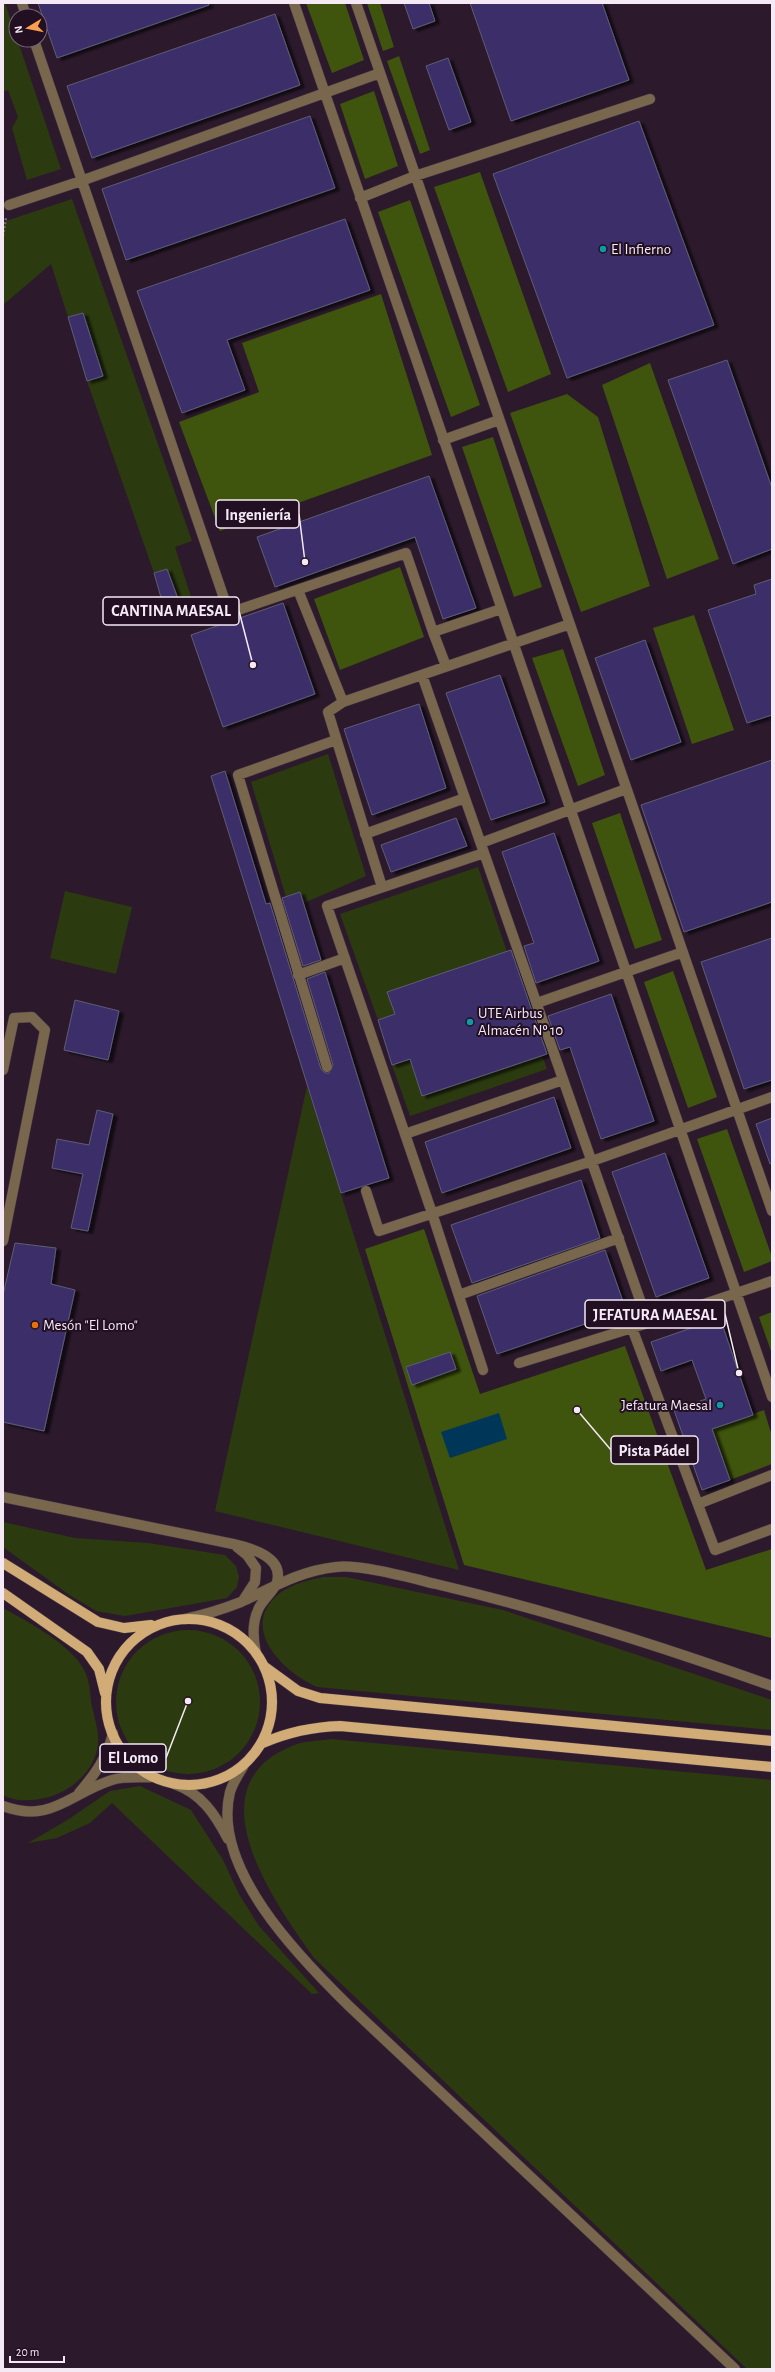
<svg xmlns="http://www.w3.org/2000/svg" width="775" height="2372" font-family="'Alegreya Sans',sans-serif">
<defs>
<filter id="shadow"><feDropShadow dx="4.5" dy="2.5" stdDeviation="1" flood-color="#0009"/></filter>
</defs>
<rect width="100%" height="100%" fill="#2c1a2c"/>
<path fill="#2c3a10" d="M 3,3 L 5,3 L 61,169 L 27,180 L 12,128 L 18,117 L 8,90 L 3,92 Z
M 72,199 L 192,541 L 175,547 L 193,603 L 181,607 L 167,569 L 154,573 L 87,381 L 102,376 L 83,313 L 68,317 L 51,264 L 3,305 L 3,222 Z
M 328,754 L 366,876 L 304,903 L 300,892 L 286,897 L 251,782 Z
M 478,867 L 547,1069 L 410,1116 L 392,1065 L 405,1061 L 391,1016 L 378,1020 L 340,914 Z
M 65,891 L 132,907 L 116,974 L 50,958 Z
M 307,1086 L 459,1570 L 215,1511 Z
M 3,1522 L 75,1538 L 148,1543 L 225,1555 L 236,1566 L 239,1577 L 237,1587 L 227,1598 L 125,1616 L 96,1611 L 68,1594 L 3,1547 Z
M 323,1577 L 346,1577 L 503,1610 L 772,1700 L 772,1730 L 317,1687 C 283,1672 237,1627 280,1593 C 292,1584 309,1580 323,1577 Z
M 3,1608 C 28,1622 61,1639 79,1662 C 89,1675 90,1687 91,1702 C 93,1713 97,1724 98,1735 C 101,1766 72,1793 44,1798 C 31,1801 15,1802 3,1795 Z
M116 1702a72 72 0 1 1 144 0a72 72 0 1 1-144 0Z
M 331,1739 L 772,1780 L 772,2369 L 747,2369 L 314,1958 C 275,1903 191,1787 292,1746 C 303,1741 318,1741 331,1739 Z
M 140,1786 L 191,1810 L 223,1860 L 239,1894 L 259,1926 L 319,1993 L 312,1994 L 112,1803 L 90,1823 L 57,1838 L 28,1843 L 69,1819 L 110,1791 Z"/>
<path fill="#3f540c" d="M 306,3 L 345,3 L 364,60 L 332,73 Z
M 367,3 L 380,3 L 394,47 L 383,51 Z
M 399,56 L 430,150 L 420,154 L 387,61 Z
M 374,91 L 398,166 L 365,179 L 340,104 Z
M 480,172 L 551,374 L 508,392 L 434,187 Z
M 410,200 L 480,405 L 451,417 L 378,212 Z
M 381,294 L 432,455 L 220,531 L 179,422 L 259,392 L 242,343 Z
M 650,363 L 719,559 L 667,579 L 602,385 Z
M 567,394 L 598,417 L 650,586 L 581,612 L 510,413 Z
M 493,437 L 542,587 L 514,597 L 462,447 Z
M 400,567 L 424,637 L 340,670 L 314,599 Z
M 694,615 L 734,730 L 692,744 L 653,628 Z
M 563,649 L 605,775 L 578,786 L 532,658 Z
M 620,813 L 662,940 L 635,949 L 592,823 Z
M 673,971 L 717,1097 L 688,1108 L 644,982 Z
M 727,1129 L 772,1257 L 772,1261 L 744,1272 L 697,1139 Z
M 424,1229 L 480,1394 L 625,1346 L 706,1570 L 772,1549 L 772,1638 L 464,1565 L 365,1249 Z
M 772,1312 L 772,1354 L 759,1317 Z
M 764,1410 L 772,1436 L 772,1464 L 730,1480 L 712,1429 Z"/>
<path fill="#003758" d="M 499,1413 L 507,1439 L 450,1458 L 441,1432 Z"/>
<path fill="#3a2f69" stroke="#5e5c77" filter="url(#shadow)" d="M 38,3 L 208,3 L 209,5 L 57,58 Z
M 404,3 L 429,3 L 435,21 L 413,29 Z
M 470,3 L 602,3 L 629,80 L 511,121 Z
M 275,14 L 300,85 L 92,158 L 67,86 Z
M 448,58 L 471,122 L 449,130 L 426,66 Z
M 310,116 L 335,188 L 126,260 L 102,189 Z
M 639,121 L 714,325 L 567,378 L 493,174 Z
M 345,219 L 370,290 L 227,340 L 245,390 L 182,413 L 137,291 Z
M 83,313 L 103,376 L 87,381 L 68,317 Z
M 727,360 L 772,488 L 772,549 L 733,564 L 668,380 Z
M 429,476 L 476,608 L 443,619 L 415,537 L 275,587 L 257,537 Z
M 167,569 L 181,607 L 164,608 L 154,573 Z
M 772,579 L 772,715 L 747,723 L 708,610 L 756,594 L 754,585 Z
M 283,603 L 315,694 L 223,727 L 191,635 Z
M 645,640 L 681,742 L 631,760 L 595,658 Z
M 500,675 L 545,802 L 491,820 L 446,693 Z
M 419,704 L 446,788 L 372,815 L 344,729 Z
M 772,760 L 772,902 L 684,932 L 641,805 Z
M 225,771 L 266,904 L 270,903 L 321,1069 L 325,1073 L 329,1073 L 333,1065 L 307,979 L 325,972 L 389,1178 L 341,1193 L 211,776 Z
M 456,818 L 467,846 L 391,872 L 381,845 Z
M 554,833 L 599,961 L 536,983 L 524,946 L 534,943 L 502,852 Z
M 300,892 L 321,960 L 303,966 L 282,898 Z
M 772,938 L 772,1080 L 744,1089 L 701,962 Z
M 511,950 L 547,1054 L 422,1096 L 410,1059 L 392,1065 L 378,1020 L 395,1014 L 387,992 Z
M 611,994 L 654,1121 L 601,1139 L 570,1047 L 560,1050 L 548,1016 Z
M 75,1000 L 119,1011 L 108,1060 L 64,1050 Z
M 554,1097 L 571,1148 L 442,1193 L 425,1142 Z
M 97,1110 L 113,1114 L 88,1231 L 71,1228 L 83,1174 L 52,1168 L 57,1139 L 89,1145 Z
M 772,1118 L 772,1163 L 770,1164 L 756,1124 Z
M 665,1153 L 709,1278 L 656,1297 L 612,1172 Z
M 581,1180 L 600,1238 L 472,1283 L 451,1225 Z
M 15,1243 L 56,1248 L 51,1284 L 75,1290 L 44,1431 L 3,1422 L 3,1295 Z
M 605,1250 L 626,1310 L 497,1354 L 477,1296 Z
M 720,1318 L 753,1415 L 712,1429 L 730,1480 L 702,1490 L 674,1410 L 706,1399 L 692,1360 L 661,1371 L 651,1342 Z
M 450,1352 L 456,1369 L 412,1385 L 406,1367 Z"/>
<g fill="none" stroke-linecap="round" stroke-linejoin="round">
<g stroke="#483748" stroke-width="11">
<path id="minor" d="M 22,3 L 26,16
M 294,3 L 772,1397
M 356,3 L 772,1211
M 34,40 L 229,613 L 406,553 L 433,632 L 501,609
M 360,198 L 415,176 L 650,99
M 9,205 L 81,181 L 380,73
M 443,440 L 499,420
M 298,590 L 343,702 L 570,624
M 433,632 L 446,666
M 422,675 L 648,1323 L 772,1281
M 343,702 L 328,712 L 382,887
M 365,834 L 465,798
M 481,843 L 626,789
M 298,975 L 345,958
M 537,1003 L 683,952
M 327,1067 L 238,775 L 336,740
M 3,1070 L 14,1018 L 32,1017 L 45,1030 L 3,1241
M 405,1134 L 563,1080
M 366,1191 L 379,1231 L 592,1161 L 772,1097
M 459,1295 L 619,1238
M 632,1328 L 715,1550 L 772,1529
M 519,1363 L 648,1323
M 483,1370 L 432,1213 L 327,906 L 484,853
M 3,1497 L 233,1544 C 251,1548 284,1557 277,1582 C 275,1590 261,1601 258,1610 C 252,1623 253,1639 256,1653
M 698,1504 L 772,1475
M 237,1547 L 247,1555 L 256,1568 L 255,1582 L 244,1599
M 185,1619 C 204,1615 223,1609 241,1602 C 274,1587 299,1571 336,1567 C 360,1564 411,1578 436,1584 C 550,1611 661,1646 772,1686
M 244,1765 C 239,1774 233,1782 230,1792 C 211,1868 300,1958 349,2006 L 735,2369
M 174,1784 C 201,1793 215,1814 228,1839
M 79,1793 C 95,1774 107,1758 113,1733
M 3,1806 C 51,1824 70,1793 112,1780 C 124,1776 140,1778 152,1777"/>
</g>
<g stroke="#483748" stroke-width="11">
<path id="major" d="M 3,1563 L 98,1622 L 124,1628 L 151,1625
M 3,1593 L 87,1652 L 99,1669 L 105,1693
M106 1702a83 83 0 1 1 166 0a83 83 0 1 1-166 0Z
M 265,1667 L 298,1691 L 320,1698 L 772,1741
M 263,1743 C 288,1732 312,1727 340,1726 L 772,1767"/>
</g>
<path stroke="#756575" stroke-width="2.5" stroke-dasharray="2 2" stroke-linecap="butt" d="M 3,236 L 6,218"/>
<use href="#minor" stroke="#78664d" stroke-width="10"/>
<use href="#major" stroke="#d1ac76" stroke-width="10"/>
</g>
<g fill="#0f9aa8" stroke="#221022" stroke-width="1.5">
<circle cx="603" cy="249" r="4"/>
<circle cx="470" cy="1022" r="4"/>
<circle cx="720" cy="1405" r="4"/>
</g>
<circle fill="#e8710a" stroke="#221022" stroke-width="1.5" cx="35" cy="1325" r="4"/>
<g text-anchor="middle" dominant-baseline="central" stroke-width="4" stroke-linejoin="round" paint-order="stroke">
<g font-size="15" fill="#f5e9f5" stroke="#221022" text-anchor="start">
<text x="611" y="249">El Infierno</text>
<text x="478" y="1013">UTE Airbus<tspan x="478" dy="17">Almacén Nº 10</tspan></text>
<text x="43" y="1325">Mesón "El Lomo"</text>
<text x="712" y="1405" text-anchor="end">Jefatura Maesal</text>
</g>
</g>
<path fill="none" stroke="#f5e9f5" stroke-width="1.5" d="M305 562L299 514M253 665L239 611M739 1373L725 1314M577 1410L611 1450M188 1701L166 1758"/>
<g fill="#f5e9f5" stroke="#221022" stroke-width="1.5">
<circle cx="305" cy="562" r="4"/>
<circle cx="253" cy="665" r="4"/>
<circle cx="739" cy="1373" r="4"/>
<circle cx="577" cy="1410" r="4"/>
<circle cx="188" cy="1701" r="4"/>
</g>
<g fill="#221022" stroke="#f5e9f5" stroke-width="1.5">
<rect x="216" y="500" width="83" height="28" rx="4"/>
<rect x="103" y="597" width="136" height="28" rx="4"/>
<rect x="585" y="1300" width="140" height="28" rx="4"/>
<rect x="611" y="1436" width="87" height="28" rx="4"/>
<rect x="100" y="1744" width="66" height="28" rx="4"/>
</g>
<g font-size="16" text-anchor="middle" font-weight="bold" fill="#f5e9f5">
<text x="258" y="520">Ingeniería</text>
<text x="171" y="616">CANTINA MAESAL</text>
<text x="655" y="1320">JEFATURA MAESAL</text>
<text x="654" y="1456">Pista Pádel</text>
<text x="133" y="1763">El Lomo</text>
</g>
<rect width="775" height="2372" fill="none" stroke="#f5e9f5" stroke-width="8"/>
<g transform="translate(28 28) rotate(260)"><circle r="19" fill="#221022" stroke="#766776"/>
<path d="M0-3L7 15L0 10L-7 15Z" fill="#fb9e50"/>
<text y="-6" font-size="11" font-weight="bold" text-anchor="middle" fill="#f5e9f5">N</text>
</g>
<path d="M10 2356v6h54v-6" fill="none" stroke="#f5e9f5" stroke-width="2"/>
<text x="16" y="2356" font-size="12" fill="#f5e9f5" stroke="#221022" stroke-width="3" paint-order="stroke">20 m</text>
</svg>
